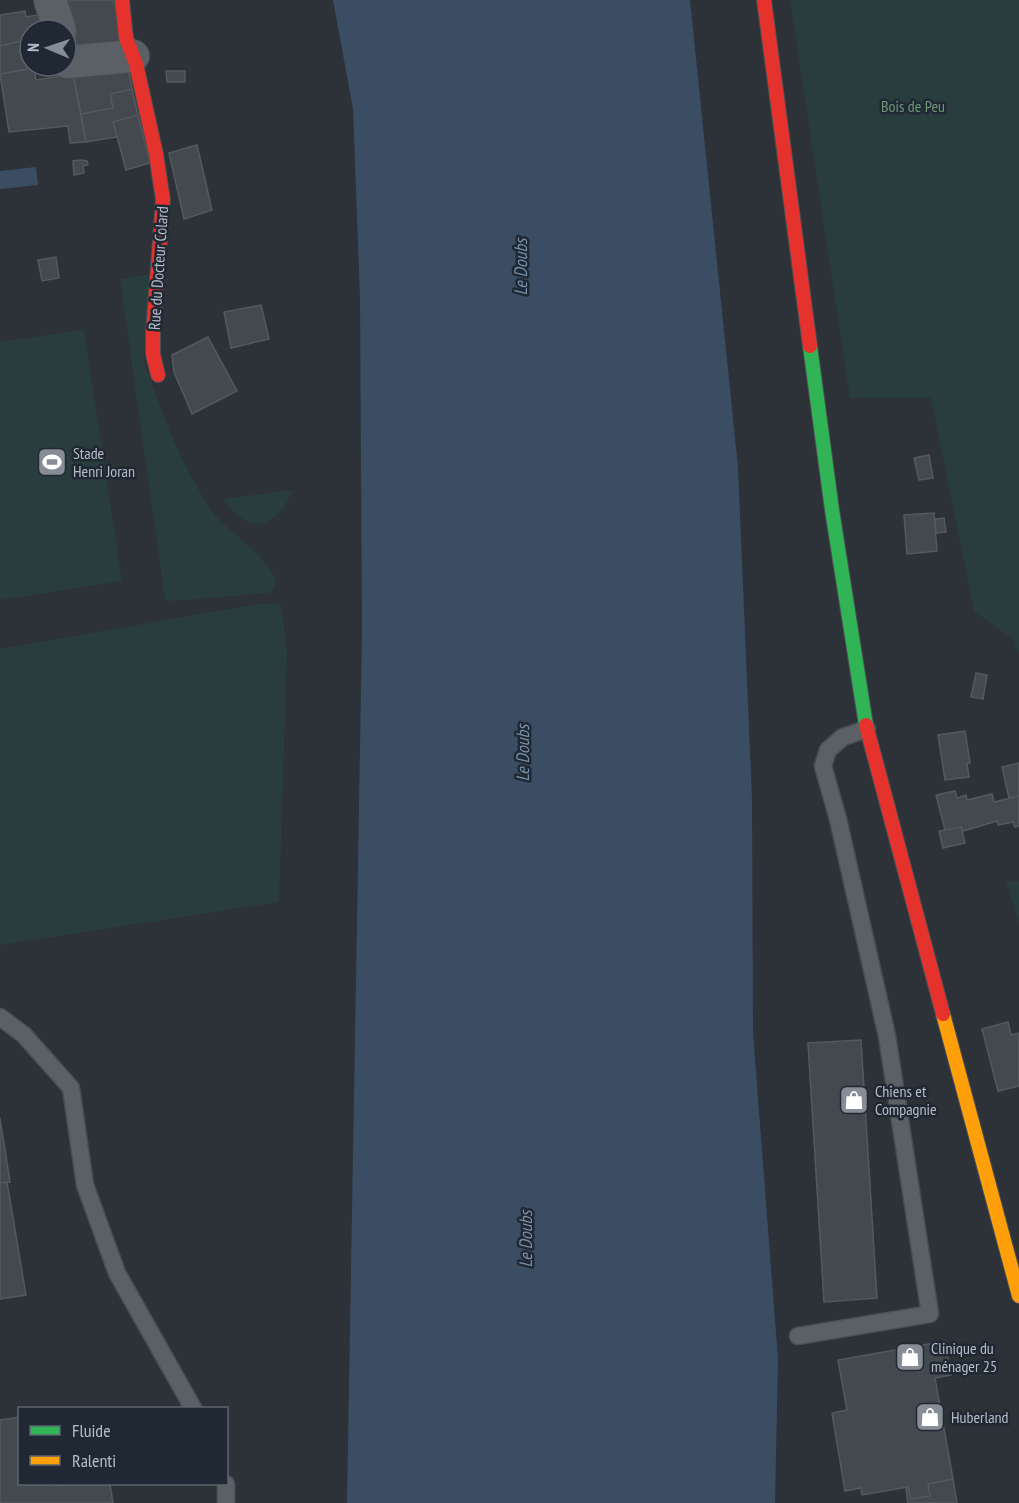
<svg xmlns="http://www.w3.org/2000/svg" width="1019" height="1503" font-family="'PT Sans Narrow',sans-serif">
<rect width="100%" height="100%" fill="#2c3238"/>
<path fill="#293d3f" d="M 790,0 L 1019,0 L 1019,654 L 1014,640 L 974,611 L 931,398 L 850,398 Z
M 150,274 C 149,294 148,314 146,334 C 146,342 143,352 144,361 C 146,371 152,382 155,392 C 170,435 188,477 215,515 C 222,526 300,579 268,593 L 171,601 L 165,600 L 120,279 Z
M 84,330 L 122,581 L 0,600 L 0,342 Z
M 293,490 C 277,528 248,537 223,499 Z
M 277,603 L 281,606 L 282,612 L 287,652 L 279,902 L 0,945 L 0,649 L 252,605 Z
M 1006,881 L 1019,881 L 1019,923 Z"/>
<path fill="#3b4d62" d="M 333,0 L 690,0 L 738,467 L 752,799 L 753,1033 L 778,1359 L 775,1503 L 347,1503 L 362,632 L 360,297 L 353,109 Z
M 36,167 L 38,185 L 0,189 L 0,171 Z"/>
<path fill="#44494f" stroke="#54595f" stroke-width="1.5" d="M 67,0 L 114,0 L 120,45 L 77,51 Z
M 25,11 L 26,17 L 44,14 L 48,30 L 30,30 L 30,39 L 0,46 L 0,15 Z
M 30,39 L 30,66 L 43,66 L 0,74 L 0,46 Z
M 127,64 L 132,89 L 110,94 L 113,108 L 81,114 L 72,69 Z
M 34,68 L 36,80 L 73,74 L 86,142 L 70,143 L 68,126 L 9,132 L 0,74 Z
M 166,71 L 185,71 L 185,82 L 167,82 Z
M 132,89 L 138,115 L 113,122 L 117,137 L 86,142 L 81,114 L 113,108 L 110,94 Z
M 138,115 L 150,163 L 126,170 L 113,122 Z
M 197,145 L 212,210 L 184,219 L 169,153 Z
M 81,160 L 87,161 L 88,165 L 83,166 L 84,173 L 74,175 L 73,161 Z
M 56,257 L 59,278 L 42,281 L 38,260 Z
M 261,305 L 269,339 L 231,348 L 224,312 Z
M 208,337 L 237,391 L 192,414 L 174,372 L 172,355 Z
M 929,455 L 933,478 L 919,480 L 914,458 Z
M 934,513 L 937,551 L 907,554 L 904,515 Z
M 944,518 L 946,532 L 936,533 L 935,519 Z
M 976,673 L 987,675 L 983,699 L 971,697 Z
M 965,731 L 970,763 L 967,763 L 969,777 L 945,780 L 938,735 Z
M 1019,763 L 1019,796 L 1009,798 L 1002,767 Z
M 955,791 L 957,798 L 966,795 L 967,800 L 992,794 L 994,802 L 1019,796 L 1019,826 L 1015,827 L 1013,822 L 998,825 L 997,821 L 963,831 L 961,827 L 945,830 L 936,795 Z
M 961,827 L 965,843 L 943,848 L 939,831 Z
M 1008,1022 L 1011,1035 L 1019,1033 L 1019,1086 L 998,1091 L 982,1029 Z
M 861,1040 L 877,1298 L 824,1302 L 808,1043 Z
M 0,1118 L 10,1182 L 0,1183 Z
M 7,1182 L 26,1295 L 0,1299 L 0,1183 Z
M 945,1341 L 951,1375 L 935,1378 L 953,1479 L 928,1484 L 930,1496 L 911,1499 L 908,1487 L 862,1495 L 861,1488 L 845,1491 L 832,1413 L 847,1410 L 838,1360 Z
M 20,1417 L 20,1484 L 55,1484 L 56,1486 L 71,1484 L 110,1484 L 113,1503 L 0,1503 L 0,1420 Z
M 953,1479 L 957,1503 L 908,1503 L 906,1488 L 908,1487 L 911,1499 L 930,1496 L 928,1484 Z"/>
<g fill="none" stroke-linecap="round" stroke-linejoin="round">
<g stroke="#4a4e53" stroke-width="19">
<path id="lane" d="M 0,1017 L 24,1035 L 71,1088 L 85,1185 L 117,1273 L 193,1408
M 798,1336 L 930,1314 L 887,1036 L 838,819 L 823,766 L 828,750 L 843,737 L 867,729
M 226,1484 L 226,1503"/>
</g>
<g stroke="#4a4e53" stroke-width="34">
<path id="street" d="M 50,0 L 60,30
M 66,58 L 67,62 L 133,56"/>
</g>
<g stroke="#4a4e53" stroke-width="16">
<path id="fast" d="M 810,346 L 832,510 L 866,725"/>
</g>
<g stroke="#4a4e53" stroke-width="16">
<path id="slow" d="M 943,1014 L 1019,1296"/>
</g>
<g stroke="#4a4e53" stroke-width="16">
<path id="jam" d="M 122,0 L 126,38 L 136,64 L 156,154 L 163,200 L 153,333 L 153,354 L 158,375
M 764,0 L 810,346
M 866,725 L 943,1014"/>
</g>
<use href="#lane" stroke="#5b6067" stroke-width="16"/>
<use href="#street" stroke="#5b6067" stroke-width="32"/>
<use href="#fast" stroke="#30b455" stroke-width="14"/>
<use href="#slow" stroke="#ff9f0a" stroke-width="14"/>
<use href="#jam" stroke="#e5322d" stroke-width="14"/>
</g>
<defs>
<g id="stadium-square" transform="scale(1.5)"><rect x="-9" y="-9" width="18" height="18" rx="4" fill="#868d96" stroke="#1f2833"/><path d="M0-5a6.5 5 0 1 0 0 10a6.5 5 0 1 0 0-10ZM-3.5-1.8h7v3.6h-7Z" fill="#fff"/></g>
<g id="shop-square" transform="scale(1.5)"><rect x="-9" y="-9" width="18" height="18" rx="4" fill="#868d96" stroke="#1f2833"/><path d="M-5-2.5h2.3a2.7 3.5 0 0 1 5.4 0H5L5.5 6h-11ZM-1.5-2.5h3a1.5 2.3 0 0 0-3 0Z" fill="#fff"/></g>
</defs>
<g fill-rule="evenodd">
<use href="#stadium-square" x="52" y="462"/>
<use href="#shop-square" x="854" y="1100"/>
<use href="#shop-square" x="910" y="1357"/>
<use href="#shop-square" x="930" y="1417"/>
</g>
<g text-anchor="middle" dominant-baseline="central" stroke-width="5" stroke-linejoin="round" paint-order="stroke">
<g font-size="16" fill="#6f9877" stroke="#1f2833">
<text x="913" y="106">Bois de Peu</text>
</g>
<g font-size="16" fill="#b6bec9" stroke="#1f2833">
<text transform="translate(158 268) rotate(-86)">Rue du Docteur Colard</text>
</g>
<g font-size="16" fill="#b6bec9" stroke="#1f2833" text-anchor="start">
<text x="73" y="453">Stade<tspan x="73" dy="18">Henri Joran</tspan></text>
<text x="875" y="1091">Chiens et<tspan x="875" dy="18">Compagnie</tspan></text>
<text x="931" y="1348">Clinique du<tspan x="931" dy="18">ménager 25</tspan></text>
<text x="951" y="1417">Huberland</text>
</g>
<g font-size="18" font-style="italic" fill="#7990aa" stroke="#1f2833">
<text transform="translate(520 267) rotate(-90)">Le Doubs</text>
<text transform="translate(522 753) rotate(-90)">Le Doubs</text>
<text transform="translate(525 1239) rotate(-90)">Le Doubs</text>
</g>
</g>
<rect x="18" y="1407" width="210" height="78" fill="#1f2833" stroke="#5b646f" stroke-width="1.5"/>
<rect x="30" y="1426" width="30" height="9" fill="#30b455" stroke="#5b646f" stroke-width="1.5"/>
<text x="72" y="1437" font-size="18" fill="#b6bec9">Fluide</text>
<rect x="30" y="1456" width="30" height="9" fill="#ff9f0a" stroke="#5b646f" stroke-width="1.5"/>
<text x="72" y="1467" font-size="18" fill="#b6bec9">Ralenti</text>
<g transform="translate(48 48) rotate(272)"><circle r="28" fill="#1f2833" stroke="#5b646f" stroke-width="1.5"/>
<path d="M0-4.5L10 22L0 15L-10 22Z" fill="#868d96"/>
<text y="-9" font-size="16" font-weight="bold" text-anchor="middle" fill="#b6bec9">N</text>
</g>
</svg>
